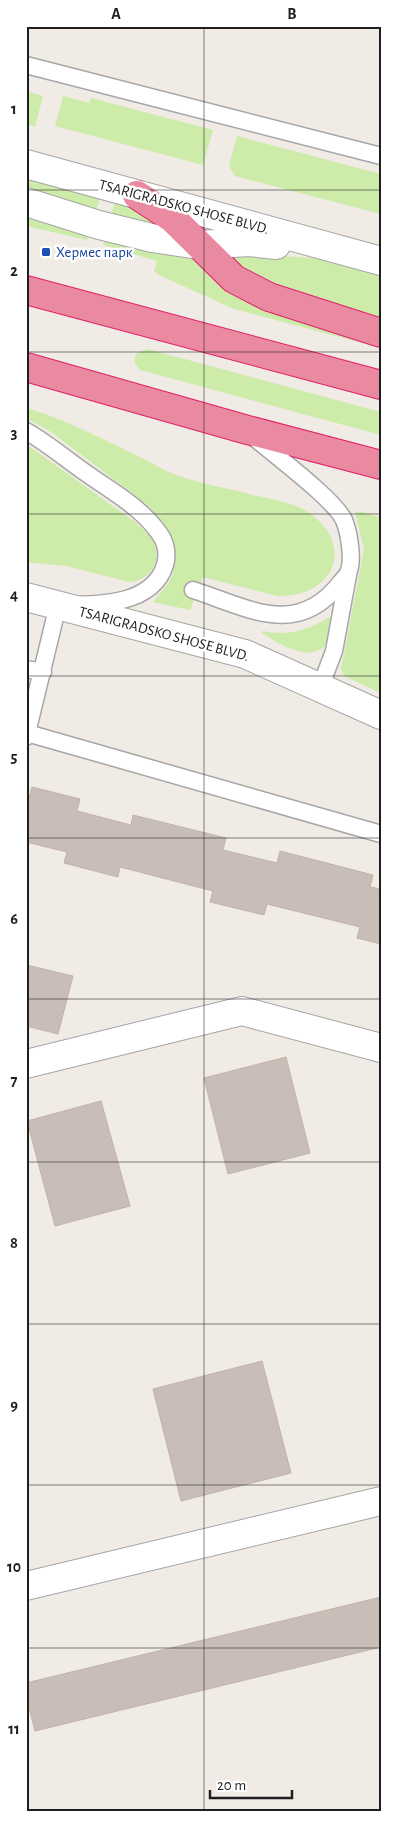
<svg xmlns="http://www.w3.org/2000/svg" width="407" height="1837" font-family="'Alegreya Sans',sans-serif">
<rect width="100%" height="100%" fill="#f0ebe4"/>
<path fill="#cdeba9" d="M 26,91 L 43,96 L 35,127 L 26,124 Z
M 63,96 L 89,103 L 91,98 L 213,130 L 203,165 L 55,126 Z
M 237,136 L 381,174 L 381,214 L 235,176 L 229,166 Z
M 26,177 L 100,197 L 94,217 L 26,195 Z
M 115,202 L 133,207 L 169,227 L 109,222 Z
M 26,210 L 90,229 L 87,240 L 26,226 Z
M 107,234 L 188,251 L 215,279 L 381,343 L 381,348 L 234,309 L 161,276 L 154,271 L 157,261 L 103,245 Z
M 225,253 L 317,258 L 381,276 L 381,322 L 269,284 L 244,272 Z
M 147,349 L 381,412 L 381,435 L 140,370 C 134,364 133,360 137,353 Z
M 26,408 C 66,419 104,440 142,458 C 154,464 166,472 179,476 C 202,484 226,488 249,494 C 269,499 295,502 311,514 C 357,549 331,598 277,596 L 203,577 L 190,610 L 153,602 L 167,585 L 173,574 L 175,561 L 172,537 L 166,526 L 148,505 L 51,432 L 26,418 Z
M 26,444 L 135,522 C 141,528 147,533 152,539 C 164,559 150,581 129,582 L 66,566 L 26,562 Z
M 355,512 L 364,512 L 381,518 L 381,693 L 344,676 L 341,669 L 364,549 Z
M 329,617 L 331,619 L 326,645 C 308,663 278,644 261,632 L 263,631 C 289,636 307,631 329,617 Z"/>
<path fill="#c8beb7" stroke="#c2b1a6" d="M 32,787 L 80,799 L 77,811 L 131,825 L 133,815 L 226,838 L 223,850 L 277,863 L 280,851 L 373,875 L 370,887 L 381,889 L 381,944 L 357,938 L 360,927 L 267,904 L 264,915 L 210,902 L 213,891 L 120,867 L 118,877 L 64,863 L 67,852 L 26,842 L 26,809 Z
M 26,965 L 73,976 L 58,1034 L 26,1026 Z
M 286,1057 L 310,1153 L 228,1174 L 204,1078 Z
M 101,1101 L 130,1206 L 55,1226 L 27,1121 Z
M 262,1361 L 291,1473 L 181,1501 L 153,1389 Z
M 381,1597 L 381,1647 L 35,1731 L 26,1695 L 26,1683 Z"/>
<g fill="none" stroke-linecap="round" stroke-linejoin="round">
<g stroke="#a6a6a6" stroke-width="19">
<path id="lane" d="M 26,65 L 381,156
M 26,431 C 47,443 66,459 86,473 C 111,491 141,507 159,533 C 166,542 168,554 165,565 C 152,607 93,605 58,605 L 26,737
M 193,590 C 249,608 297,639 341,582 C 343,579 347,576 348,573 C 354,561 349,532 344,520 C 334,499 272,453 251,435
M 26,669 L 43,672
M 320,688 L 334,651 L 348,575
M 27,733 L 381,834"/>
</g>
<g stroke="#a6a6a6" stroke-width="30">
<path id="street" d="M 26,164 L 381,261
M 26,202 L 99,225 L 152,238 L 199,245 L 249,242 L 276,245
M 26,597 L 245,654 L 381,715
M 26,1064 L 242,1011 L 381,1048
M 26,1586 L 381,1501"/>
</g>
<g stroke="#e01f6b" stroke-width="30">
<path id="highway" d="M 137,195 L 172,218 L 234,279 L 269,297 L 381,333
M 26,290 L 381,385
M 26,367 L 244,429 L 381,465"/>
</g>
<use href="#lane" stroke="#fff" stroke-width="16"/>
<use href="#street" stroke="#fff" stroke-width="28"/>
<use href="#highway" stroke="#e98aa0" stroke-width="28"/>
</g>
<path fill="none" stroke="#1f1f1f" stroke-width="1" stroke-opacity="0.55" d="M 204,26 L 204,1811M 26,190 L 381,190M 26,352 L 381,352M 26,514 L 381,514M 26,676 L 381,676M 26,838 L 381,838M 26,999 L 381,999M 26,1162 L 381,1162M 26,1324 L 381,1324M 26,1485 L 381,1485M 26,1648 L 381,1648"/>
<rect fill="#1a4fb4" stroke="#fff" stroke-width="2" x="41" y="247" width="10" height="10" rx="2.5"/>
<g text-anchor="middle" dominant-baseline="central" stroke-width="5" stroke-linejoin="round" paint-order="stroke">
<g font-size="15" fill="#1f1f1f" stroke="#fff">
<text transform="translate(184 207) rotate(15)">TSARIGRADSKO SHOSE BLVD.</text>
<text transform="translate(164 634) rotate(15)">TSARIGRADSKO SHOSE BLVD.</text>
</g>
<g font-size="15" fill="#164399" stroke="#fff" text-anchor="start">
<text x="56" y="252">Хермес парк</text>
</g>
</g>
<rect width="407" height="1837" fill="none" stroke="#ffffff" stroke-width="55"/>
<path d="M210 1790v8h82v-8" fill="none" stroke="#1f1f1f" stroke-width="2.5"/>
<text x="217" y="1790" font-size="15" fill="#1f1f1f" stroke="#ffffff" stroke-width="4" paint-order="stroke">20 m</text>
<rect x="28" y="28" width="352" height="1782" fill="none" stroke="#1f1f1f" stroke-width="2"/>
<g font-size="16" text-anchor="middle" font-weight="bold" fill="#1f1f1f">
<text x="116" y="19">A</text>
<text x="292" y="19">B</text>
<text x="14" y="114">1</text>
<text x="14" y="276">2</text>
<text x="14" y="438">3</text>
<text x="14" y="600">4</text>
<text x="14" y="762">5</text>
<text x="14" y="924">6</text>
<text x="14" y="1086">7</text>
<text x="14" y="1248">8</text>
<text x="14" y="1410">9</text>
<text x="14" y="1572">10</text>
<text x="14" y="1734">11</text>
</g>
</svg>
